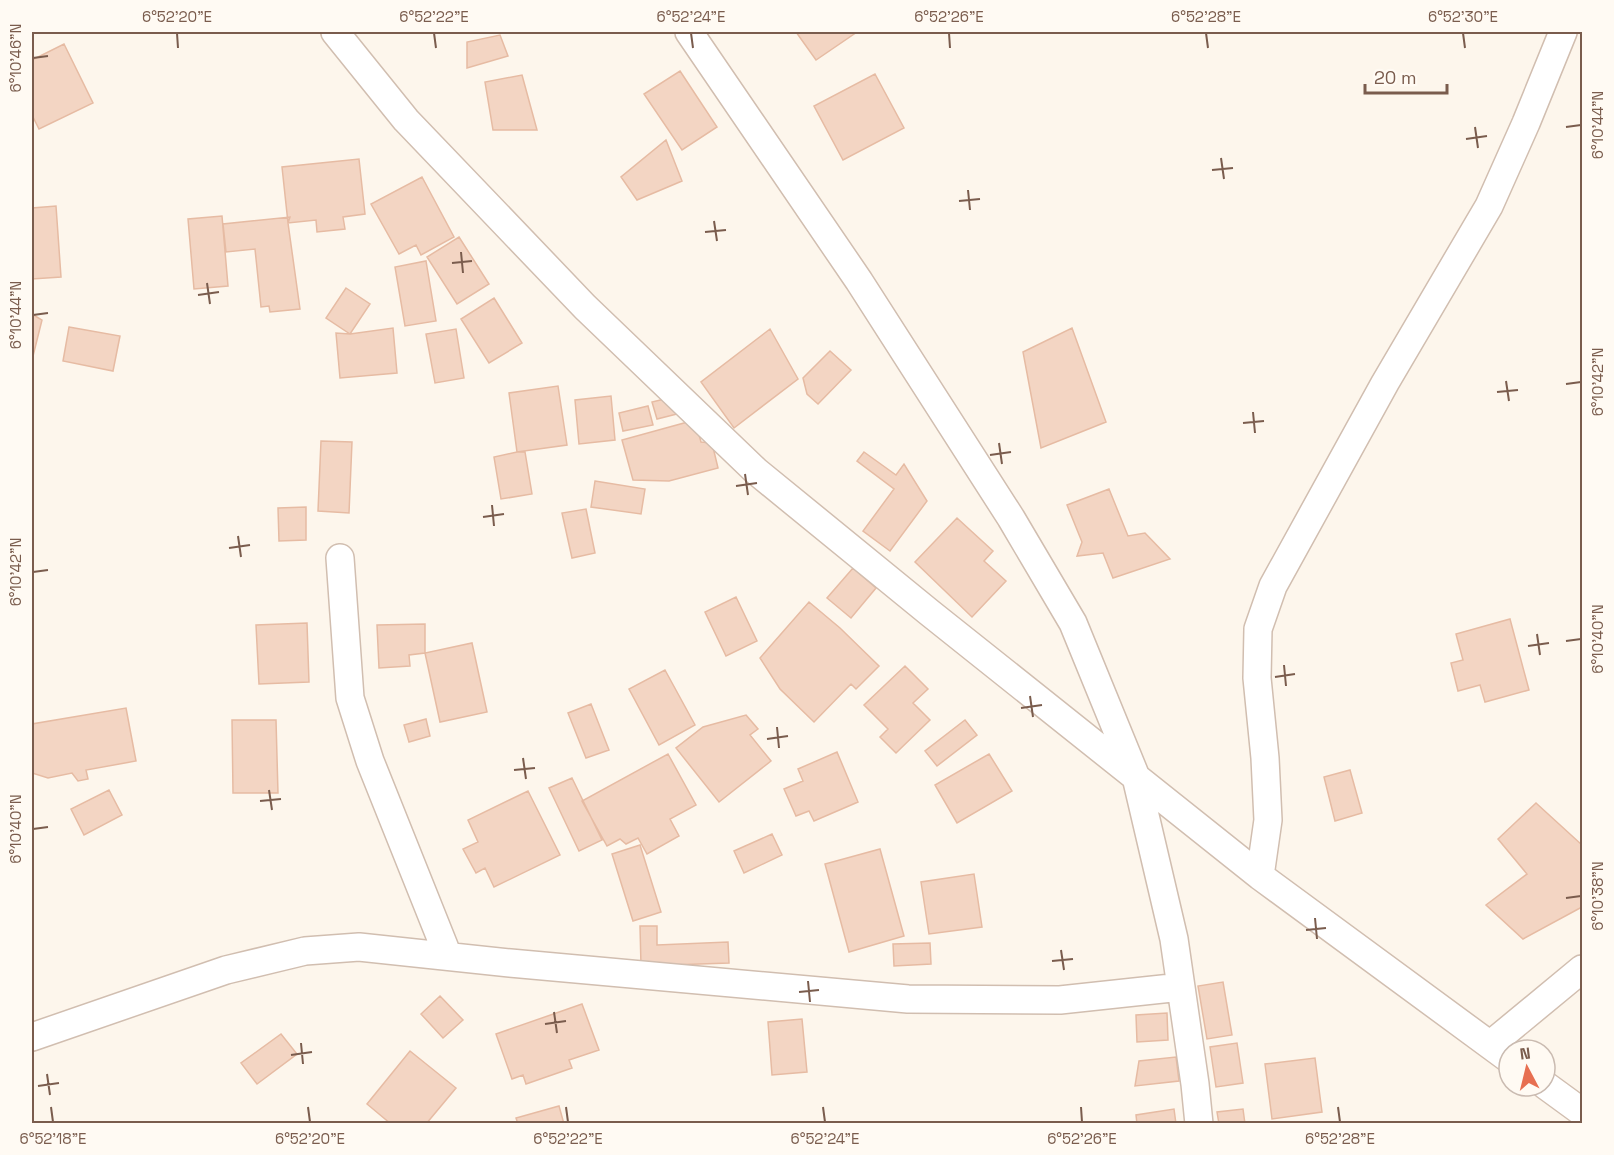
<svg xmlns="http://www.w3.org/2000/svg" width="1614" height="1155" font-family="'Space Grotesk',sans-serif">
<rect width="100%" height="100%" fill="#fdf6ec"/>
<path fill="#f3d5c3" stroke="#e6bba3" stroke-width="1.5" d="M 796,32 L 857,32 L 816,60 Z
M 500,35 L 508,56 L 467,68 L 467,42 Z
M 64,44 L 93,103 L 39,129 L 32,115 L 32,60 Z
M 680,71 L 717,127 L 682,150 L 644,94 Z
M 875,74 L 904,128 L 843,160 L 814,106 Z
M 522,75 L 537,130 L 493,130 L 485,82 Z
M 666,140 L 682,181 L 637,200 L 621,177 Z
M 359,159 L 365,214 L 343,217 L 345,229 L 317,232 L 316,220 L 288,223 L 282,167 Z
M 422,177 L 454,237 L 421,255 L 416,245 L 399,254 L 371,204 Z
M 56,206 L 61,277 L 32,279 L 32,208 Z
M 222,216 L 228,286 L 194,289 L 188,219 Z
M 290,217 L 288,223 L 300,309 L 270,312 L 269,306 L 261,307 L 255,249 L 226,252 L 223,224 Z
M 459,237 L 489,284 L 457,304 L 427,257 Z
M 426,261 L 436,321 L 405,326 L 395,267 Z
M 346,288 L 370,304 L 350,334 L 326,318 Z
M 494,298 L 522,343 L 489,363 L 461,319 Z
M 32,314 L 42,320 L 32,360 Z
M 69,327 L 120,336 L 113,371 L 63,361 Z
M 393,328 L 397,373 L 340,378 L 336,333 L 350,334 Z
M 1072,328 L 1106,422 L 1041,448 L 1023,352 Z
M 456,329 L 464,378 L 435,383 L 426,334 Z
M 770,329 L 798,379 L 734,428 L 701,382 Z
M 830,351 L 851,370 L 818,404 L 807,394 L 803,378 Z
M 558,386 L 567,445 L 517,452 L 509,393 Z
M 611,396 L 615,440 L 579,444 L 575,400 Z
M 677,396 L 681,413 L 657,419 L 652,402 Z
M 648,406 L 653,425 L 623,431 L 619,413 Z
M 695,420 L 701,442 L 712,443 L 718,468 L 669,481 L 633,480 L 622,440 Z
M 321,441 L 352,442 L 349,513 L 318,511 Z
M 517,452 L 525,452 L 532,494 L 501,499 L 494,457 Z
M 864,452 L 896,475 L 904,464 L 927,501 L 890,551 L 863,531 L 894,489 L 857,461 Z
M 595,481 L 645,489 L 641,514 L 591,507 Z
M 1109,489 L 1128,536 L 1145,533 L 1170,559 L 1113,578 L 1103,553 L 1077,556 L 1082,542 L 1067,505 Z
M 306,507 L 306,540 L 279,541 L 278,508 Z
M 586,509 L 595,553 L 572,558 L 562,513 Z
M 957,518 L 993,551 L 984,561 L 1006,581 L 972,617 L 915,562 Z
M 853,568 L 876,588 L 851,618 L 827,598 Z
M 736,597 L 757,641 L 726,656 L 705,612 Z
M 809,602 L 840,628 L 879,666 L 856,689 L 851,684 L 814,722 L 780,689 L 760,658 Z
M 1510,619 L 1529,690 L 1485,702 L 1480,685 L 1458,691 L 1451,663 L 1463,660 L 1456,634 Z
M 307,623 L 309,682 L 259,684 L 256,625 Z
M 425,624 L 425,653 L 409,655 L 410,666 L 379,668 L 377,625 Z
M 472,643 L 487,712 L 440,722 L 425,653 Z
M 905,666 L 928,689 L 913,703 L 930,720 L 896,753 L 880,737 L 888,729 L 864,705 Z
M 665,670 L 695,725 L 659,745 L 629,689 Z
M 591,704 L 609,750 L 586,758 L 568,713 Z
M 126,708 L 136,761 L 86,770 L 88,779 L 78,781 L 72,773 L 48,778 L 32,773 L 32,724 Z
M 746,715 L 758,729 L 750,735 L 771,761 L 719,802 L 676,748 L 703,727 Z
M 426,719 L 430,736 L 409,742 L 404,725 Z
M 232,720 L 276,720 L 278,793 L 233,793 Z
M 965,720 L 977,735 L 937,766 L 925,751 Z
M 837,752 L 858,802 L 814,821 L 809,811 L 796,816 L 784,789 L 803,781 L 798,769 Z
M 668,754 L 696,805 L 670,819 L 679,836 L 647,854 L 638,838 L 626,844 L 620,839 L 607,846 L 582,801 Z
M 989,754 L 1012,791 L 957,823 L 935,785 Z
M 1350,770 L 1362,813 L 1335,821 L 1324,777 Z
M 572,778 L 602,840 L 579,851 L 549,788 Z
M 109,790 L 122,815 L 84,835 L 71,809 Z
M 528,791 L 560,855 L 494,887 L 485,868 L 476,873 L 463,849 L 478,842 L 468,820 Z
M 1536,803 L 1582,845 L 1582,907 L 1523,939 L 1486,905 L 1527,874 L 1498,839 Z
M 772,834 L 782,855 L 744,873 L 734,851 Z
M 640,845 L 661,912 L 633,921 L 612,854 Z
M 880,849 L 904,936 L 849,952 L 825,864 Z
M 974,874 L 982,927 L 929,934 L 921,882 Z
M 640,926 L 657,926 L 657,945 L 728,942 L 729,963 L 641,966 Z
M 930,943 L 931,964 L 894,966 L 893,944 Z
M 1223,982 L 1232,1035 L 1207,1039 L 1198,986 Z
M 440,996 L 463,1020 L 443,1038 L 421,1014 Z
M 582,1004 L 599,1050 L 569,1060 L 572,1068 L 526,1084 L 523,1075 L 512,1079 L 496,1034 Z
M 1167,1013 L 1168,1040 L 1137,1042 L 1136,1015 Z
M 802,1019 L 807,1072 L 772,1075 L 768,1022 Z
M 281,1034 L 297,1054 L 257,1084 L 241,1063 Z
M 1237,1043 L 1243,1083 L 1216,1087 L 1210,1047 Z
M 410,1051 L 456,1088 L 426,1124 L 391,1124 L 367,1104 Z
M 1176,1057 L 1179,1081 L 1135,1086 L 1139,1061 Z
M 1315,1058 L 1322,1112 L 1272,1119 L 1265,1064 Z
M 559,1106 L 564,1124 L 518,1124 L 516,1118 Z
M 1174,1109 L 1176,1124 L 1137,1124 L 1136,1115 Z
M 1243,1109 L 1245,1124 L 1219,1124 L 1217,1112 Z"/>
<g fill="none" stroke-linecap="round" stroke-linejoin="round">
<g stroke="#d1beb0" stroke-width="30">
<path id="minor" d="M 335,32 L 406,120 L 585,307 L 756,471 L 930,613 L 1260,876 L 1509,1059
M 689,32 L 859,281 L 1011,518 L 1073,623 L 1136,777 L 1174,939 L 1195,1084 L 1199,1124
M 340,558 L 350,698 L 370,761 L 448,956
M 1260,876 L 1268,820 L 1265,758 L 1257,678 L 1258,629 L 1273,586 L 1385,383 L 1489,206 L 1526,123 L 1563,32
M 32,1037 L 226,970 L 305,951 L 359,947 L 510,963 L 908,999 L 1060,1000 L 1181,987
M 1490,1045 L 1582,969
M 1545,1085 L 1582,1112"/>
</g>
<use href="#minor" stroke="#fff" stroke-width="27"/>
</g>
<path fill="none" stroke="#7a5c4d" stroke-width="2" d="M 177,33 L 178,48M 434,33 L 436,48M 691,33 L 693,48M 949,33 L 950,48M 1206,33 L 1208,48M 1463,33 L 1465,48M 33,58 L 48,56M 1475,127 L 1478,148M 1566,127 L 1581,125M 1466,139 L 1487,136M 1221,158 L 1224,179M 1212,170 L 1233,168M 968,190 L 970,210M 959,201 L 980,199M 714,221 L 717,241M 705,232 L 726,230M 461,252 L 463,273M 452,263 L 472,261M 207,283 L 210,304M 198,295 L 219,292M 33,315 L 48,313M 1506,381 L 1509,401M 1566,384 L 1581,382M 1497,392 L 1518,390M 1253,412 L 1255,433M 1243,423 L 1264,421M 999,443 L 1002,464M 990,455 L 1011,452M 745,474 L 748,495M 736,486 L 757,483M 492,505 L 494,526M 483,517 L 504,514M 238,536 L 241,557M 229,548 L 250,545M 33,572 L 48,570M 1537,634 L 1540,655M 1566,641 L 1581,639M 1528,646 L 1549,643M 1284,665 L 1286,686M 1275,677 L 1295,674M 1030,696 L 1033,717M 1021,708 L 1042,705M 777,727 L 779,748M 767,739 L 788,736M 523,758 L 526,779M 514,770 L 535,768M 269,790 L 272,810M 260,801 L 281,799M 33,829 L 48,827M 1566,898 L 1581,896M 1315,918 L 1317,939M 1306,930 L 1326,928M 1061,950 L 1064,970M 1052,961 L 1073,959M 808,981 L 810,1002M 799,992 L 819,990M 554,1012 L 557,1033M 545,1024 L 566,1021M 301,1043 L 303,1064M 291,1055 L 312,1052M 47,1074 L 50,1095M 38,1086 L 59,1083M 51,1107 L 53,1122M 308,1107 L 310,1122M 566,1107 L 568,1122M 823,1107 L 825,1122M 1081,1107 L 1082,1122M 1338,1107 L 1340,1122"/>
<rect width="1614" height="1155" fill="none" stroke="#fffaf3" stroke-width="66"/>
<g transform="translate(1527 1068) rotate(353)"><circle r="28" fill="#fffaf3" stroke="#cabbb1" stroke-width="1.5"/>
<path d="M0-4.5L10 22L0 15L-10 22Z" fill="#e76f51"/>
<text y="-9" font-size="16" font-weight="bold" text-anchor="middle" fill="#7a5c4d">N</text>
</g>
<path d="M1365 84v9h82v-9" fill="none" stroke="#7a5c4d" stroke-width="3"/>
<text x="1374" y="84" font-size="18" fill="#7a5c4d" stroke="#fffaf3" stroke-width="4.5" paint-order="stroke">20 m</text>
<rect x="33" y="33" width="1548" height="1089" fill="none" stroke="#7a5c4d" stroke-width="2"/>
<g font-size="15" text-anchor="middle" fill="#7a5c4d">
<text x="177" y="22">6°52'20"E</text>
<text x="434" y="22">6°52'22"E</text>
<text x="691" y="22">6°52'24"E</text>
<text x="949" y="22">6°52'26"E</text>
<text x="1206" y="22">6°52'28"E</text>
<text x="1463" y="22">6°52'30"E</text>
<text transform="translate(16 58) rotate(-90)" y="5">6°10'46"N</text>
<text transform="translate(1598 125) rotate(-90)" y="5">6°10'44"N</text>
<text transform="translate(16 315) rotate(-90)" y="5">6°10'44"N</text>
<text transform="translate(1598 382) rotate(-90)" y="5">6°10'42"N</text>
<text transform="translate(16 572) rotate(-90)" y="5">6°10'42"N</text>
<text transform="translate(1598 639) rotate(-90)" y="5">6°10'40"N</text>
<text transform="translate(16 829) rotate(-90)" y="5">6°10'40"N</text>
<text transform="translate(1598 896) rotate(-90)" y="5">6°10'38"N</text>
<text x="53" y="1144">6°52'18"E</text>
<text x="310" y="1144">6°52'20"E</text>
<text x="568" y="1144">6°52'22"E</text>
<text x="825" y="1144">6°52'24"E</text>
<text x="1082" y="1144">6°52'26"E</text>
<text x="1340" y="1144">6°52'28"E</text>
</g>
</svg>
